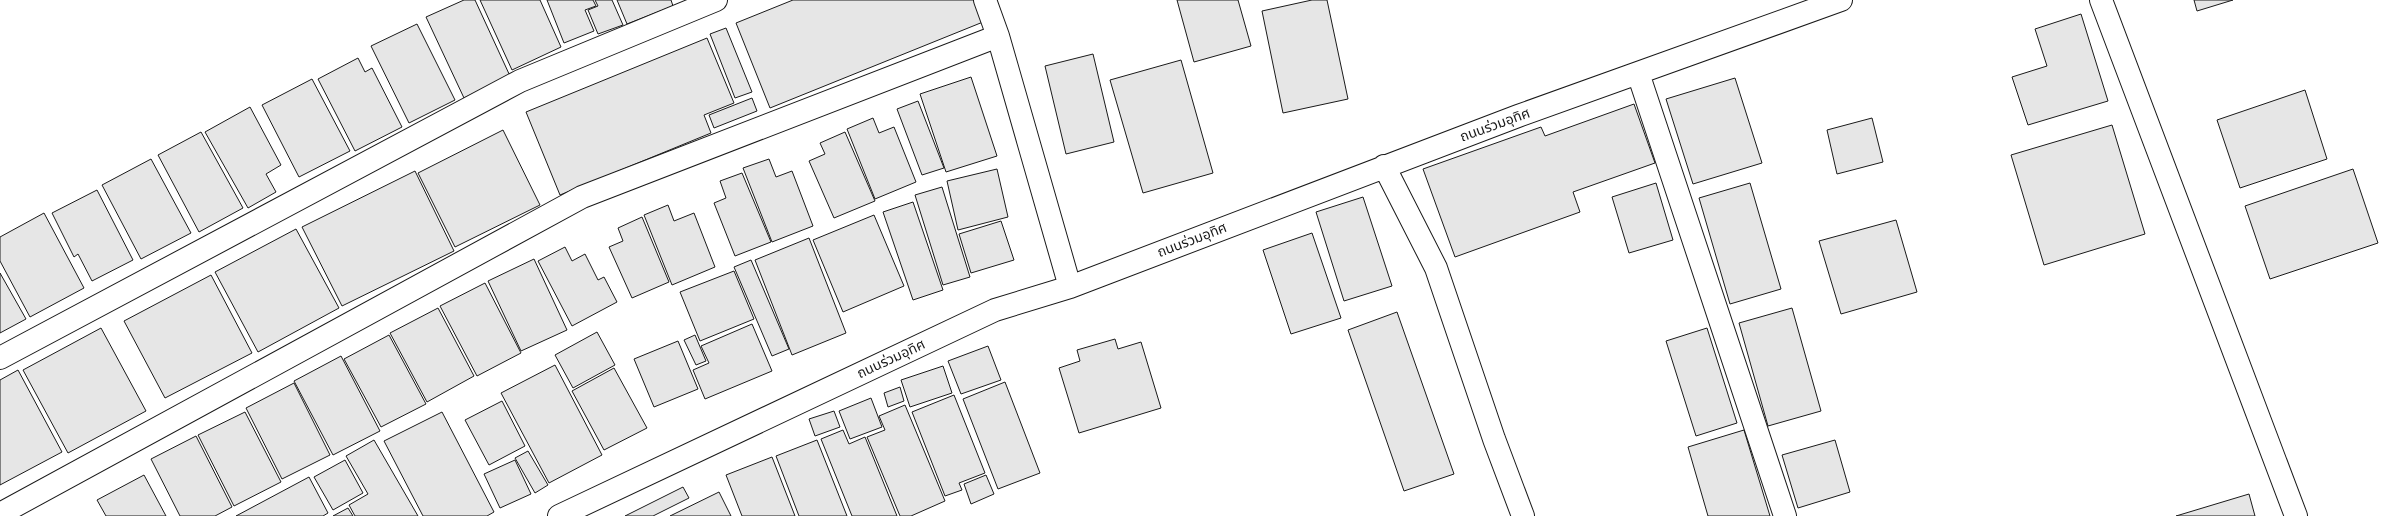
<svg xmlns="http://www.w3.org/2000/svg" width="2400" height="516" font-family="Spectral,'Noto Sans Thai',serif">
<rect width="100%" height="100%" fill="#fff"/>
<path fill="#e6e6e6" stroke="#1a1a1a" d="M 464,0 L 475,0 L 510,76 L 464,98 L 426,17 Z
M 480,0 L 540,0 L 561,47 L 512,70 Z
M 547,0 L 593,0 L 596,6 L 585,10 L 594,31 L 564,43 Z
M 595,0 L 612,0 L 623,25 L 598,34 L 588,10 L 598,6 Z
M 617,0 L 671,0 L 673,6 L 627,24 Z
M 793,0 L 974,0 L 983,22 L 770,108 L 736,23 Z
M 1177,0 L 1238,0 L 1251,46 L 1194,62 Z
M 1312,0 L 1327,0 L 1348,99 L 1283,113 L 1262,11 Z
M 2194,0 L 2233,0 L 2197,11 Z
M 2081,14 L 2108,101 L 2028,125 L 2012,77 L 2047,66 L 2035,29 Z
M 417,24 L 455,100 L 409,123 L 371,46 Z
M 726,28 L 752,92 L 735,98 L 710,34 Z
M 707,38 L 734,103 L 704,115 L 711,133 L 560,195 L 526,112 Z
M 1093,54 L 1114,142 L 1066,154 L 1045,66 Z
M 358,58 L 365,72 L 372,68 L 402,127 L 355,151 L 318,79 Z
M 1181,60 L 1213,173 L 1143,193 L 1110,80 Z
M 971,77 L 997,156 L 946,172 L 920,94 Z
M 1735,78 L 1762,163 L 1693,184 L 1666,99 Z
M 312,79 L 350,151 L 299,177 L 262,105 Z
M 2305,90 L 2327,159 L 2240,188 L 2217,120 Z
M 752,98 L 757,111 L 714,128 L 709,115 Z
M 918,101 L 944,168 L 922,175 L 897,109 Z
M 1634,104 L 1655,163 L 1573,192 L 1580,212 L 1455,257 L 1423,169 L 1541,127 L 1545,136 Z
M 250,107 L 281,165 L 266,174 L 276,192 L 248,208 L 205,132 Z
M 873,118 L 879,133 L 894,127 L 916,182 L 875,199 L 847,129 Z
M 1872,118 L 1883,162 L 1837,174 L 1827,130 Z
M 2112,125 L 2145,234 L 2044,265 L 2011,155 Z
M 503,130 L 540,205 L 455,247 L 418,173 Z
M 201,132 L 243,208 L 199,232 L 158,155 Z
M 845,132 L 875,201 L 834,218 L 809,161 L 825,154 L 820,143 Z
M 151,159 L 191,233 L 141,259 L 102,185 Z
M 769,159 L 776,177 L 792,171 L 813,226 L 772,242 L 743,168 Z
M 997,169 L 1008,217 L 958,230 L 947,181 Z
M 2353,169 L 2378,243 L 2270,279 L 2245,206 Z
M 415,171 L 454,251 L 342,306 L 302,227 Z
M 742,173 L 771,242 L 735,256 L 714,203 L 726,198 L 720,181 Z
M 1656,183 L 1673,240 L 1629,253 L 1612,197 Z
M 1750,183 L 1781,289 L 1730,304 L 1699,198 Z
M 942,187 L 970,277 L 943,285 L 915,195 Z
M 97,190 L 133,260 L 92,281 L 78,254 L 74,257 L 52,213 Z
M 1363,197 L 1392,286 L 1344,301 L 1316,212 Z
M 913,202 L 943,290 L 913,300 L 883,212 Z
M 668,205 L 674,221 L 694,213 L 715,267 L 672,285 L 644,215 Z
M 44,213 L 84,288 L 30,317 L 0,261 L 0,237 Z
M 874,215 L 904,286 L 843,312 L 813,240 Z
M 642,217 L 669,282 L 632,298 L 609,247 L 623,241 L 618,228 Z
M 1896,220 L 1917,292 L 1841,314 L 1819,241 Z
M 1001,221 L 1014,260 L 971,273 L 959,234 Z
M 296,229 L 339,308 L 258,352 L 215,272 Z
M 1312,233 L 1341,318 L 1291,334 L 1263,250 Z
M 809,238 L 846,333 L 792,355 L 755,260 Z
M 565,247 L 572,261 L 585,254 L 598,280 L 604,277 L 617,302 L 572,326 L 538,261 Z
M 534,259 L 567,330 L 521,351 L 488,281 Z
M 751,260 L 789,349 L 772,356 L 734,267 Z
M 734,271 L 754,319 L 700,341 L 680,292 Z
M 0,273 L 26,319 L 0,333 Z
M 211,275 L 252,353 L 165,398 L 124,321 Z
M 485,283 L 521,353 L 477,376 L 440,306 Z
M 438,308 L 474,376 L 427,402 L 390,333 Z
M 1792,308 L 1821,411 L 1768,426 L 1739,323 Z
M 1397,312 L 1454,474 L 1404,491 L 1348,330 Z
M 752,324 L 772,371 L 705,399 L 693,370 L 709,363 L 701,346 Z
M 101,328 L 146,411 L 68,453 L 23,370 Z
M 1707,328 L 1737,423 L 1696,436 L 1666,341 Z
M 597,332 L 615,365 L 573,388 L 555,355 Z
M 389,335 L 426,404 L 381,427 L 344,359 Z
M 695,335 L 706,361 L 696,365 L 684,340 Z
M 1115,339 L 1118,349 L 1141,342 L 1161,408 L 1079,433 L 1059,368 L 1080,361 L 1077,350 Z
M 678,341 L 698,389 L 654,407 L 634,359 Z
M 988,346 L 1001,380 L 961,394 L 948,361 Z
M 341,356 L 380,431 L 333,455 L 294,381 Z
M 555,365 L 602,455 L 549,483 L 501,393 Z
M 943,366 L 952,393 L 910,407 L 901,380 Z
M 614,368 L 647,428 L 604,450 L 572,391 Z
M 18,370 L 62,452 L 0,485 L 0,380 Z
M 1005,382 L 1040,473 L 998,489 L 963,399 Z
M 294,383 L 330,455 L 282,479 L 246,408 Z
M 900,387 L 904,401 L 888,407 L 884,393 Z
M 954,395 L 985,473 L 959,483 L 962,490 L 945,496 L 912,412 Z
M 871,398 L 882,427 L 850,439 L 839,411 Z
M 502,401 L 525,446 L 489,465 L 465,420 Z
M 905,405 L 945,501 L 911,516 L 900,516 L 867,437 L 885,430 L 879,416 Z
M 834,411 L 840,427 L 815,436 L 809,419 Z
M 245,412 L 281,482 L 234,506 L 198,435 Z
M 442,412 L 494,512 L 487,516 L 423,516 L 384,441 Z
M 843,430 L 849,444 L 865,437 L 897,516 L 852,516 L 821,439 Z
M 1744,430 L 1770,516 L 1708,516 L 1688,447 Z
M 196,436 L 232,507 L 215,516 L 180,516 L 151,459 Z
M 374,440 L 418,516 L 355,516 L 349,505 L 368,494 L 346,456 Z
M 817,440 L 847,516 L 799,516 L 776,456 Z
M 1835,440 L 1850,492 L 1798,508 L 1782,455 Z
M 528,451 L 548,485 L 535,493 L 515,458 Z
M 772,457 L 795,516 L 742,516 L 726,475 Z
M 345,460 L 363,493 L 333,510 L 314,477 Z
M 515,460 L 531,494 L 500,508 L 484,474 Z
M 144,475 L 166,516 L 106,516 L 97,500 Z
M 986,475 L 994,494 L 971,504 L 964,484 Z
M 309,477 L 328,513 L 323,516 L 236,516 Z
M 683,487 L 689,498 L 653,516 L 625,516 Z
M 719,492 L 731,516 L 670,516 Z
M 2249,494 L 2255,516 L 2176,516 Z
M 348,508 L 353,516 L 333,516 Z"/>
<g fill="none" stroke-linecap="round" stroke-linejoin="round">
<g stroke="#1a1a1a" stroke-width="24">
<path id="minor" d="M 985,0 L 998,36 L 1070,287
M 2101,0 L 2296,516
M 1638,73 L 1785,516
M 1384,166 L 1436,268 L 1494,439 L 1523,516
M 0,358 L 520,81 L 716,0
M 0,514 L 582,197 L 998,36
M 559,516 L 995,310 L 1070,287 L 1518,116 L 1841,0"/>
</g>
<use href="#minor" stroke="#fff" stroke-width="22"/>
</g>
<g text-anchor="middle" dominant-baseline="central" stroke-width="3" stroke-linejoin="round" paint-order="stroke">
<g font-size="14" fill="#1a1a1a" stroke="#fff">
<text transform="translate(1495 125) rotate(-20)">ถนนร่วมอุทิศ</text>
<text transform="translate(1192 240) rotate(-21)">ถนนร่วมอุทิศ</text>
<text transform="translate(891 359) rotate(-25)">ถนนร่วมอุทิศ</text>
</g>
</g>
</svg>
